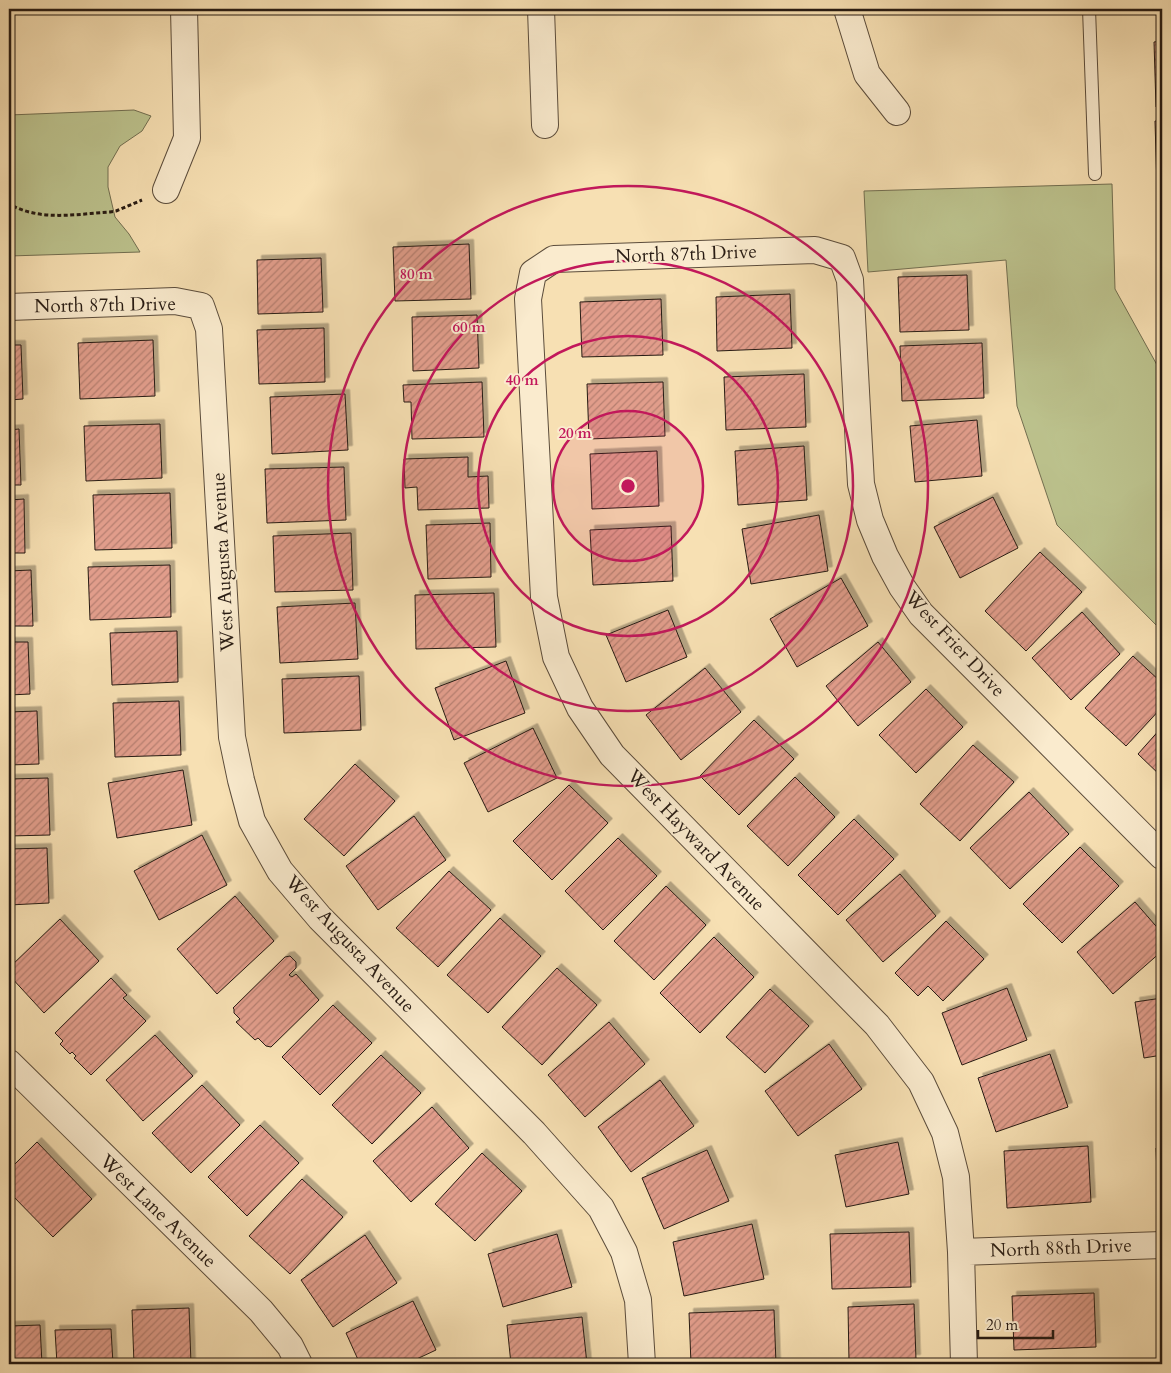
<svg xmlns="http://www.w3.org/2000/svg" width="1171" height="1373" font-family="Cardo,serif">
<defs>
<pattern id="building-hatch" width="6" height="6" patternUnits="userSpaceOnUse" patternTransform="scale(1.25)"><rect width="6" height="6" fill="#e19d8b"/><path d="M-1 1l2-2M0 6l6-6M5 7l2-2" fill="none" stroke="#b67f70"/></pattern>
<filter id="shadow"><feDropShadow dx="4.5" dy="-4.5" stdDeviation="0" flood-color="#0004"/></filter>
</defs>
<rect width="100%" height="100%" fill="#f7e0b3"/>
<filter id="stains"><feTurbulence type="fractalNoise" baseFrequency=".004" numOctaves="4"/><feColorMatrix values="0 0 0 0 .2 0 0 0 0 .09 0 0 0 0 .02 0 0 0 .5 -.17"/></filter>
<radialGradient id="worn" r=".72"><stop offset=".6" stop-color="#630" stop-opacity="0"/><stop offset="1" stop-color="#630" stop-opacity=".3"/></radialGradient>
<path fill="#bcc28d" stroke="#726e50" d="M 134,110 L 151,116 L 142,131 L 120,146 L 108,167 L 108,187 L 115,217 L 129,234 L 140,252 L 9,256 L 9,115 Z
M 1112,184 L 1115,289 L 1162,374 L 1162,631 L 1057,525 L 1017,406 L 1006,260 L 868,272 L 864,191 Z"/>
<path fill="url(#building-hatch)" stroke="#271b13" filter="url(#shadow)" d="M 1162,41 L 1162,107 L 1156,107 L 1154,42 Z
M 1155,121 L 1162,121 L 1162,186 L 1157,187 Z
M 469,244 L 471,299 L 395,301 L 393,247 Z
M 321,258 L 323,312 L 258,314 L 257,260 Z
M 967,275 L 969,330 L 900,332 L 898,277 Z
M 790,294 L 792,348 L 717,351 L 716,297 Z
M 661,299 L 663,355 L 582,357 L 580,302 Z
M 477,315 L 479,368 L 413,371 L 412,317 Z
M 324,328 L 325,382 L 259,384 L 257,330 Z
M 153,340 L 155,396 L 80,399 L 78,343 Z
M 982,343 L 984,398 L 902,401 L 900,346 Z
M 9,345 L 21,345 L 23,399 L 9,400 Z
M 804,374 L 806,427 L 726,430 L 724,377 Z
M 482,382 L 484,437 L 412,439 L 411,402 L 404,402 L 403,385 Z
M 663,382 L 665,436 L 589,439 L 587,384 Z
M 345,394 L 348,450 L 272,454 L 270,397 Z
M 977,420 L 982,476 L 915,482 L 910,426 Z
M 160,424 L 162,478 L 86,481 L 84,426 Z
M 19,429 L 21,485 L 9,485 L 9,430 Z
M 804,446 L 807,500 L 738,505 L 735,451 Z
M 657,451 L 659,506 L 592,509 L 590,454 Z
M 468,457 L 468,477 L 488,476 L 489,508 L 418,510 L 417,487 L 405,488 L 404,459 Z
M 344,467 L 346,520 L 267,523 L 265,469 Z
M 170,493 L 172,548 L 95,550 L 93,495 Z
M 993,497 L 1018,548 L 960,578 L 934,527 Z
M 24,499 L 25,553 L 9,553 L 9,500 Z
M 819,515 L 828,571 L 751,584 L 742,529 Z
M 490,523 L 491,577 L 428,579 L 426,525 Z
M 671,526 L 673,581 L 593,585 L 590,530 Z
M 351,533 L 353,590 L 275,592 L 273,536 Z
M 1040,552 L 1082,592 L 1026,651 L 985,611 Z
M 170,565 L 171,617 L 90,620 L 88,567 Z
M 31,570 L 33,626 L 9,626 L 9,571 Z
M 841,578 L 868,626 L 797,667 L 770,619 Z
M 494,593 L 496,647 L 416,649 L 415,595 Z
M 355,603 L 358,659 L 280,663 L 277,607 Z
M 668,610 L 687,657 L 626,682 L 606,635 Z
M 1082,612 L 1120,654 L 1071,700 L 1032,658 Z
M 177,631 L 178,682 L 112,685 L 110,633 Z
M 9,642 L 28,642 L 30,694 L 9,695 Z
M 878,642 L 911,682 L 858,726 L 826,686 Z
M 1133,656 L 1162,683 L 1162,707 L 1126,746 L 1085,708 Z
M 506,661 L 525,713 L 454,740 L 435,688 Z
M 705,668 L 741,712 L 681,760 L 646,715 Z
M 359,676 L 361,730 L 284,733 L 282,679 Z
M 926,689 L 963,727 L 916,773 L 879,735 Z
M 179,701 L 181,755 L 115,757 L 113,703 Z
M 37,711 L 39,764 L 9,765 L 9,712 Z
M 754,720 L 794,759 L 739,815 L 700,776 Z
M 1162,727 L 1162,777 L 1138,754 Z
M 533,728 L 557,778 L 488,812 L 464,763 Z
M 973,745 L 1014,782 L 960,841 L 920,804 Z
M 355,764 L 395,801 L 344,856 L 304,819 Z
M 183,770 L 192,825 L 117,838 L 108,783 Z
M 795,777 L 835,817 L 788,866 L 747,826 Z
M 48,778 L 50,835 L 9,836 L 9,779 Z
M 569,785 L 608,823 L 552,880 L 513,841 Z
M 1029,792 L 1069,834 L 1010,889 L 970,848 Z
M 414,816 L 446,860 L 378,910 L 346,866 Z
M 854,819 L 894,859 L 838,915 L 798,875 Z
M 202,835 L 227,885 L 159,920 L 134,871 Z
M 618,838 L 657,876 L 603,930 L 565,891 Z
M 1080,847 L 1119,886 L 1062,943 L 1023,904 Z
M 47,848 L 49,903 L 9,905 L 9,849 Z
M 449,871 L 491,910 L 438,967 L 396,928 Z
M 900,874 L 936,916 L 883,962 L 846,920 Z
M 666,886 L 706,925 L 654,980 L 614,941 Z
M 235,896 L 274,941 L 217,994 L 177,949 Z
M 1135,902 L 1162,933 L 1162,951 L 1113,994 L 1077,952 Z
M 500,918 L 541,956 L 488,1013 L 447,975 Z
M 60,919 L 99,961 L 44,1013 L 9,975 L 9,968 Z
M 946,921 L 984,959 L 943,1001 L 928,986 L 918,996 L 895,973 Z
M 714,937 L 754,977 L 700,1033 L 660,993 Z
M 290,956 L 296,962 L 296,968 L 289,975 L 292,977 L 296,974 L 319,1000 L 271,1047 L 266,1046 L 258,1038 L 255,1040 L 236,1022 L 240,1019 L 234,1013 L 234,1009 L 233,1008 L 285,957 Z
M 557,968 L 597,1005 L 542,1065 L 502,1027 Z
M 111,978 L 127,995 L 123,998 L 146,1021 L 91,1075 L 74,1058 L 76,1056 L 72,1052 L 70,1054 L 60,1044 L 63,1041 L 55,1033 Z
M 1007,988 L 1027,1040 L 962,1065 L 942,1013 Z
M 770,989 L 809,1026 L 765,1073 L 726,1037 Z
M 1162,998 L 1162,1055 L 1144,1058 L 1135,1002 Z
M 333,1005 L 372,1043 L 320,1095 L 282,1057 Z
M 609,1022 L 645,1064 L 585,1117 L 548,1075 Z
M 155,1035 L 193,1076 L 143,1121 L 106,1080 Z
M 829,1044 L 862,1089 L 798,1136 L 765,1091 Z
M 1050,1054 L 1068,1107 L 996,1132 L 978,1078 Z
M 381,1055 L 421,1093 L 372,1144 L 332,1105 Z
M 1160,1071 L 1162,1071 L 1162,1122 Z
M 660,1080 L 694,1126 L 631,1172 L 598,1127 Z
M 202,1085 L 240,1125 L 191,1173 L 152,1133 Z
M 432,1107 L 469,1148 L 411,1202 L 373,1161 Z
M 260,1125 L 299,1163 L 247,1216 L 208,1177 Z
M 37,1142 L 92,1199 L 53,1237 L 9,1192 L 9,1170 Z
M 898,1142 L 909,1194 L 846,1207 L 835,1155 Z
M 1088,1146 L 1091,1202 L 1007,1208 L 1004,1151 Z
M 1156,1148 L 1162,1148 L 1162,1201 L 1158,1201 Z
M 707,1150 L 729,1201 L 664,1229 L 642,1178 Z
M 482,1153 L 522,1191 L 475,1241 L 435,1204 Z
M 302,1179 L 343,1217 L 290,1274 L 249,1236 Z
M 752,1224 L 764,1279 L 684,1296 L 673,1242 Z
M 909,1232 L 911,1287 L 832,1289 L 830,1234 Z
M 557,1234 L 572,1287 L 503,1307 L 488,1254 Z
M 365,1235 L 397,1283 L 333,1327 L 301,1280 Z
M 1094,1293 L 1096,1347 L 1014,1350 L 1012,1296 Z
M 1157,1295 L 1162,1295 L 1162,1347 L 1159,1347 Z
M 413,1301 L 436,1350 L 406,1364 L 360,1364 L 346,1333 Z
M 914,1304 L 916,1359 L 849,1361 L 848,1307 Z
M 189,1308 L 191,1364 L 134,1364 L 132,1310 Z
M 774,1310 L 776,1364 L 691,1364 L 689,1313 Z
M 582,1317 L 587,1364 L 511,1364 L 507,1325 Z
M 40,1325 L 42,1364 L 9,1364 L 9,1326 Z
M 111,1329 L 113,1364 L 57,1364 L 55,1330 Z"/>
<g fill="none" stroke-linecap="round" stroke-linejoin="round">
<g stroke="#5b4c3b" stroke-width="14">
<path id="lane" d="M 1089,9 L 1095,174"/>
</g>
<g stroke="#5b4c3b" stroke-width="28">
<path id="street" d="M 541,9 L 545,125
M 847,9 L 867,74 L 897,112
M 166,190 L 187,138 L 184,9
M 9,307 L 175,301 L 201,306 L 209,329 L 232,737 L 241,780 L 252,821 L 280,871 L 320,918 L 534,1133 L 601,1208 L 624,1252 L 638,1300 L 642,1364
M 9,1063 L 261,1311 L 290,1346 L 299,1364
M 961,1252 L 1162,1245
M 964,1364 L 961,1252 L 956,1177 L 945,1133 L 921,1082 L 877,1025 L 612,755 L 580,708 L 556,657 L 544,597 L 528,299 L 533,273 L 554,259 L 815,250 L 842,258 L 850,280 L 861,484 L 870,520 L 885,556 L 902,587 L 921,614 L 1162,856"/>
</g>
<path stroke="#271b13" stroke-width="3" stroke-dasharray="4 2.5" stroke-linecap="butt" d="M 9,211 L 13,206 C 43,221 77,214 110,212 L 116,211 L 142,200"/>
<use href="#lane" stroke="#faebce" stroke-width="12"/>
<use href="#street" stroke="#faebce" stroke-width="26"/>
</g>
<circle cx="628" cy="486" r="75" fill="#c2185b" fill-opacity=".12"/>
<g fill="none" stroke="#c2185b" stroke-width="2.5">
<circle cx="628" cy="486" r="75"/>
<circle cx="628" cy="486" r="150"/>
<circle cx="628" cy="486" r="225"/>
<circle cx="628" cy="486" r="300"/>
</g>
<g text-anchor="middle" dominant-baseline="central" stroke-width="4" stroke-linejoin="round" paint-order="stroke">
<g font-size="19" fill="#271b13" stroke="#faebce">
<text transform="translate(686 254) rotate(-2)">North 87th Drive</text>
<text transform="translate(105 305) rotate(-1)">North 87th Drive</text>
<text transform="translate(223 562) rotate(-93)">West Augusta Avenue</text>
<text transform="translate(955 644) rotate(47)">West Frier Drive</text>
<text transform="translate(696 840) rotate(46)">West Hayward Avenue</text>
<text transform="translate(350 944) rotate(47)">West Augusta Avenue</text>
<text transform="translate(158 1211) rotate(44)">West Lane Avenue</text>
<text transform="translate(1061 1248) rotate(-2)">North 88th Drive</text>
</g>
</g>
<circle cx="628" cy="486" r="8" fill="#c2185b" stroke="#faebce" stroke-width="2.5"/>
<g font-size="15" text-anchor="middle" font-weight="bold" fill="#c2185b" stroke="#faebce" stroke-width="4" stroke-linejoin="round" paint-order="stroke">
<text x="416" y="279">80 m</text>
<text x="469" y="332">60 m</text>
<text x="522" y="385">40 m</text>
<text x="575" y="438">20 m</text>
</g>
<rect width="1171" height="1373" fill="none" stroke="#f7e0b3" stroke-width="30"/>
<rect x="10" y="10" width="1151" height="1353" fill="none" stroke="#271b13" stroke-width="2.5"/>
<rect x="15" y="15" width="1141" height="1343" fill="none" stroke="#271b13"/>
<path d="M978 1330v8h75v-8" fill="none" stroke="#271b13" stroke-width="2.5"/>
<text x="986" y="1330" font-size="15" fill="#271b13" stroke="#faebce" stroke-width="4" paint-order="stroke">20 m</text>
<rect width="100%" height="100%" filter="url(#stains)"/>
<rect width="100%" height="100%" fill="url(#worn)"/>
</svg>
